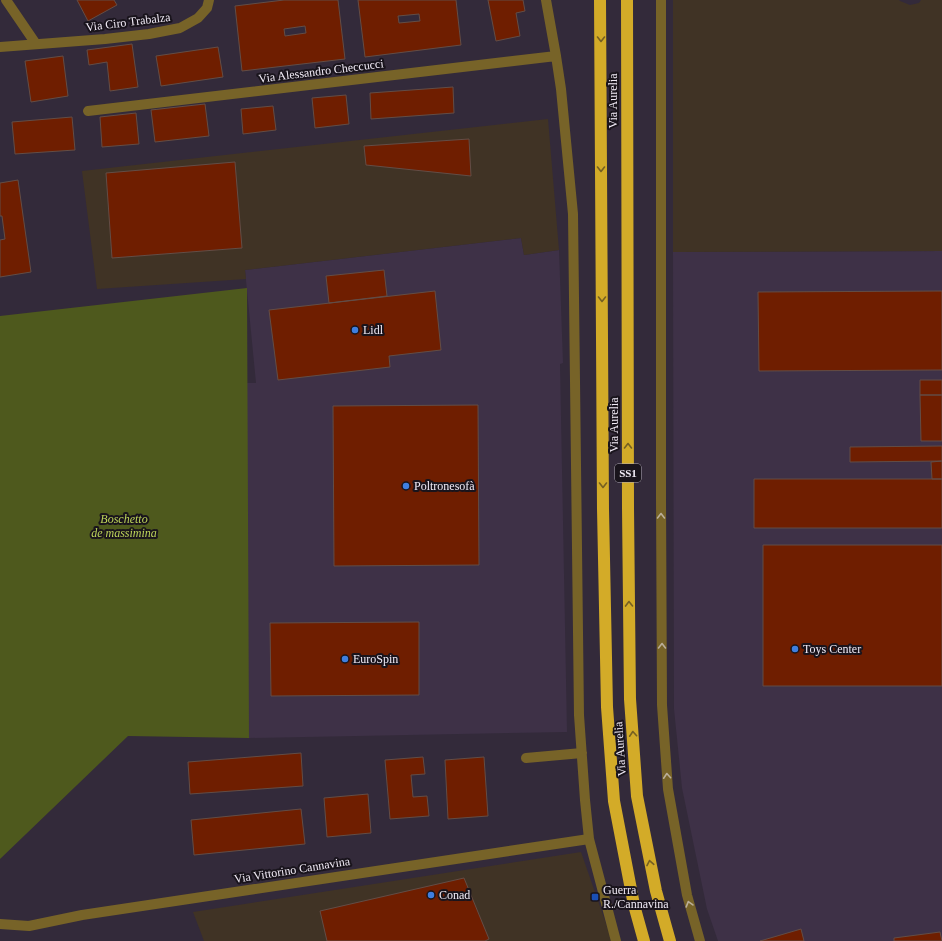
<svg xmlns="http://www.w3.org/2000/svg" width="942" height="941" font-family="'Times New Roman',serif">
<rect width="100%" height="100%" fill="#332a3a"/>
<path fill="#3e3147" d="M 521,238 L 524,255 L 559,250 L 563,363 L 560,364 L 567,732 L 249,738 L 231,383 L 256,383 L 245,270 Z
M 942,251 L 942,941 L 718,941 L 707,909 L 682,788 L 674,709 L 673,252 Z"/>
<path fill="#403325" d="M 673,0 L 899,0 L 900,1 L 910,5 L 919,3 L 921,0 L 942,0 L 942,251 L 673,252 Z
M 548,119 L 559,250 L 524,255 L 521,238 L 245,270 L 246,279 L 97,289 L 82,171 Z
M 581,852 L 612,941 L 204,941 L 193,912 Z"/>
<path fill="#4e591d" d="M 247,288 L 249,738 L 128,736 L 0,859 L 0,316 Z"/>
<path fill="#6f1e00" stroke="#634d46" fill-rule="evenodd" d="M 77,0 L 114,0 L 117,5 L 88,21 Z
M 284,0 L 338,0 L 345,59 L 242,71 L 235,6 ZM 305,26 L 306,33 L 285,36 L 284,29 Z
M 358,0 L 456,0 L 461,45 L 365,57 ZM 419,14 L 420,21 L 399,23 L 398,16 Z
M 488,0 L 523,0 L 525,11 L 516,13 L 520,36 L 496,41 Z
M 132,44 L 138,87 L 110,91 L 107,62 L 89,65 L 87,50 Z
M 218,47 L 223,77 L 161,86 L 156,56 Z
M 63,56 L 68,96 L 31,102 L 25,61 Z
M 453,87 L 454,113 L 371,119 L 370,93 Z
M 346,95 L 349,124 L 315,128 L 312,98 Z
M 205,104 L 209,136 L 155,142 L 151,110 Z
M 273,106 L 276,130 L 243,134 L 241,109 Z
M 136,113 L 139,144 L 102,147 L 100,117 Z
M 72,117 L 75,150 L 15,154 L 12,122 Z
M 469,139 L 471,176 L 366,165 L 364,146 Z
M 235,162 L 242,248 L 112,258 L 106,173 Z
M 18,180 L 31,272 L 0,277 L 0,240 L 5,239 L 2,216 L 0,216 L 0,183 Z
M 384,270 L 387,296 L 329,303 L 326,276 Z
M 435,291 L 441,350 L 389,356 L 390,367 L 278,380 L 269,310 Z
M 942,291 L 942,370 L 759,371 L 758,292 Z
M 920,380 L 942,380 L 942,395 L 920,395 Z
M 920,395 L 942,395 L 942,441 L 921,441 Z
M 478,405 L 479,565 L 334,566 L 333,406 Z
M 942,446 L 942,461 L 850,462 L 850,447 Z
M 942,461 L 942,479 L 932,479 L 931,462 Z
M 754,479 L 942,479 L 942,528 L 754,528 Z
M 763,545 L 942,545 L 942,686 L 763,686 Z
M 419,622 L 419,695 L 271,696 L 270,623 Z
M 301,753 L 303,786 L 190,794 L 188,762 Z
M 423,757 L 425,774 L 411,775 L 413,797 L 427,796 L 429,816 L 390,819 L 385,760 Z
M 484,757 L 488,816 L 448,819 L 445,760 Z
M 368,794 L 371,833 L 327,837 L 324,798 Z
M 301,809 L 305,844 L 194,855 L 191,820 Z
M 464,878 L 489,939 L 485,941 L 327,941 L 320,911 Z
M 801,929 L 804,941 L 760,941 Z
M 940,932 L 942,941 L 894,941 L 894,938 Z"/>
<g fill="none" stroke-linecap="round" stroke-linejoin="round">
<path stroke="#776328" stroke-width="10" d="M 6,0 L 36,44
M 546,0 L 556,56 L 561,89 L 573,214 L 579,715 L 585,800 L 589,839 L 616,941
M 661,0 L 661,498 L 662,705 L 668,789 L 687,895 L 700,941
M 0,47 L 105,39 L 149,34 L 180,28 L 198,18 L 207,8 L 209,0
M 88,111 L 556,56
M 526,758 L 582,753
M 0,924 L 29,926 L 82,915 L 589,839"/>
<path stroke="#d3ab28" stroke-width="12" d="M 600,0 L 603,509 L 607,707 L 614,801 L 634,905 L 644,941
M 627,0 L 628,508 L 630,699 L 637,796 L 656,891 L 670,941"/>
</g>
<defs><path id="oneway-chevron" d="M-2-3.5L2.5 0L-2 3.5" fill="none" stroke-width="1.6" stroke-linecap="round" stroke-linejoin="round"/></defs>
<g stroke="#766022">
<use href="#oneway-chevron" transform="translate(601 39) rotate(90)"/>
<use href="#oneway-chevron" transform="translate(601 169) rotate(90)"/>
<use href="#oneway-chevron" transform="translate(602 299) rotate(90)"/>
<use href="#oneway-chevron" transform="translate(628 446) rotate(-90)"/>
<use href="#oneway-chevron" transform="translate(603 485) rotate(90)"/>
<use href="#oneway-chevron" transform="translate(629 604) rotate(-91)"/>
<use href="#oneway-chevron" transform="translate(633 734) rotate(-94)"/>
<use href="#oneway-chevron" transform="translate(650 863) rotate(-101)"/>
</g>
<g stroke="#baae99">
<use href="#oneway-chevron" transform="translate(661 516) rotate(-90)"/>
<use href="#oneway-chevron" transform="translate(662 646) rotate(-90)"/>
<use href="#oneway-chevron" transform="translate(667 776) rotate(-94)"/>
<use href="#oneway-chevron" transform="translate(689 904) rotate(-106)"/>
</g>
<g fill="#3f7fe0" stroke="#19141c" stroke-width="1.5">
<circle cx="355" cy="330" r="4"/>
<circle cx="406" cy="486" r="4"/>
<circle cx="795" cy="649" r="4"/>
<circle cx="345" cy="659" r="4"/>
<circle cx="431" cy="895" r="4"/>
</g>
<rect fill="#1a4fb4" stroke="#19141c" stroke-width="1.5" x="591" y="893" width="8" height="8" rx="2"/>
<g text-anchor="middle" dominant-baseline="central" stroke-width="4" stroke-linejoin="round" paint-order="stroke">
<rect fill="#19141c" stroke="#b0aab5" stroke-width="1" x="615" y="464" width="26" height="18" rx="3"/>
<g font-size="11" font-weight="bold" fill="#f1ebf6">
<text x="628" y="473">SS1</text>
</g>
<g font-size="12" fill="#f1ebf6" stroke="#19141c">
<text transform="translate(128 22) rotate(-7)">Via Ciro Trabalza</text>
<text transform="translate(321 71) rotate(-7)">Via Alessandro Checcucci</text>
<text transform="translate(613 101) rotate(-90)">Via Aurelia</text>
<text transform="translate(614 425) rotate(-90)">Via Aurelia</text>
<text transform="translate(620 749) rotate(-94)">Via Aurelia</text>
<text transform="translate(292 870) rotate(-9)">Via Vittorino Cannavina</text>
</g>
<g font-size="12" fill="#f1ebf6" stroke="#19141c" text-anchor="start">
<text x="363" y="330">Lidl</text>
<text x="414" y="486">Poltronesofà</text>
<text x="803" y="649">Toys Center</text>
<text x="353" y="659">EuroSpin</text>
<text x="603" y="890">Guerra<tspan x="603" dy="14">R./Cannavina</tspan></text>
<text x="439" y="895">Conad</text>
</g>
<g font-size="12" font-style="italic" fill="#bed55a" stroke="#19141c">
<text x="124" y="519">Boschetto<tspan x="124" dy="14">de massimina</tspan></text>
</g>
</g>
</svg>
